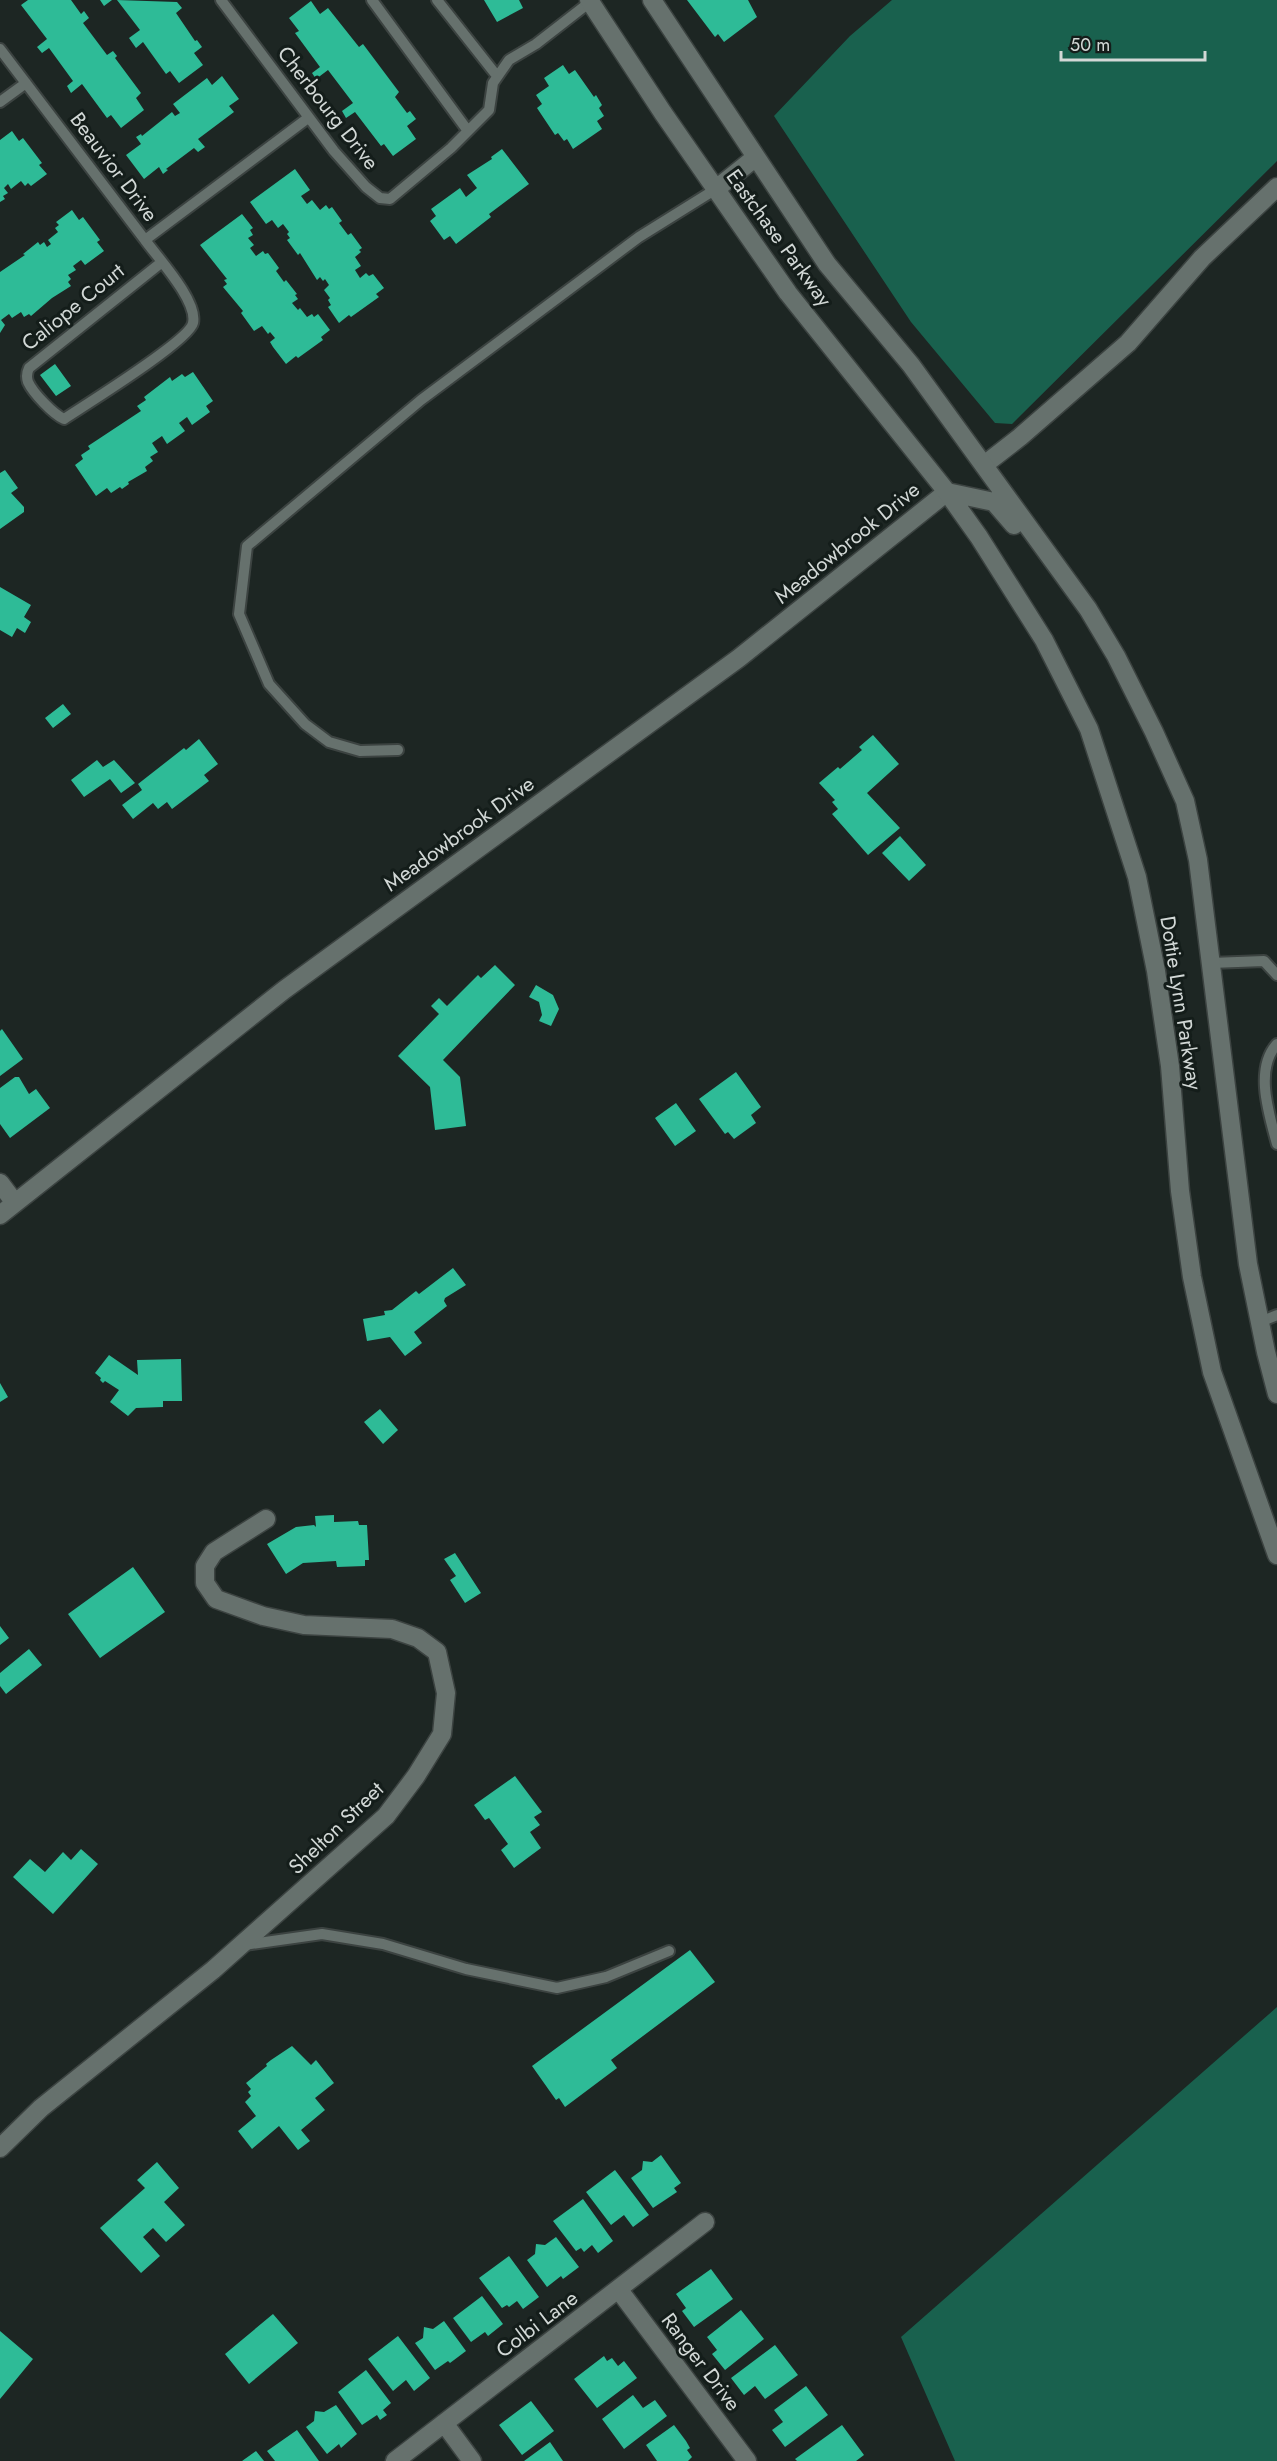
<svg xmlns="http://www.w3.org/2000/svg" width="1277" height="2461" font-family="Jost,sans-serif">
<rect width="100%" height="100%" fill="#1d2623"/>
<path fill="#19614e" d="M 892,0 L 1277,0 L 1277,161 L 1012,424 L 995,423 L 911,322 L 774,116 L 850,36 Z
M 1277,2007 L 1277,2461 L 955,2461 L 901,2337 Z"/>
<path fill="#2ebb97" d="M 28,0 L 71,0 L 81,14 L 84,11 L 89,18 L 83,23 L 107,55 L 113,51 L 117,56 L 115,58 L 141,93 L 136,98 L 144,110 L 121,128 L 111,115 L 107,118 L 82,84 L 71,93 L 67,86 L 73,81 L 49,48 L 42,53 L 37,47 L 47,39 L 21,5 Z
M 100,0 L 112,0 L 104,6 Z
M 117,0 L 177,2 L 182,8 L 176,13 L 195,41 L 197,40 L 202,47 L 194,53 L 203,65 L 179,83 L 170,71 L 166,74 L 143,42 L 136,48 L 129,38 L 140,30 Z
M 484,0 L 519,0 L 523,8 L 497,22 Z
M 687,0 L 748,0 L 757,17 L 724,42 L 718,34 L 715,37 Z
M 311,1 L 320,14 L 328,8 L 359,47 L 363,44 L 399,92 L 395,97 L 407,113 L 410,111 L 416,119 L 407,126 L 416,139 L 393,156 L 384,144 L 381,146 L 355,112 L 346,118 L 342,111 L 353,103 L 328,70 L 316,79 L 312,73 L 320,67 L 295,33 L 299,31 L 289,18 Z
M 563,65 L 569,74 L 575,70 L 594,97 L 596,95 L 602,105 L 599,108 L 604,116 L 597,121 L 602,129 L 573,149 L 567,139 L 564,141 L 558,133 L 555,135 L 537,108 L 542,104 L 536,95 L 549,86 L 544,78 Z
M 222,76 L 239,99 L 229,106 L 234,112 L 198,139 L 205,147 L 198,152 L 194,148 L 166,169 L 168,170 L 163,174 L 159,167 L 144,179 L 126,155 L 141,144 L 136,137 L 141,134 L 142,136 L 172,112 L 175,116 L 180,113 L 173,104 L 207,78 L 212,85 Z
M 12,131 L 19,141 L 23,138 L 42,163 L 39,165 L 47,174 L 31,186 L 28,183 L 25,186 L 21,181 L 11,189 L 8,184 L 4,188 L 8,193 L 3,196 L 5,199 L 0,202 L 0,140 Z
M 502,149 L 529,184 L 489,214 L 491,217 L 456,244 L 450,236 L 444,240 L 430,221 L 436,216 L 431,209 L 460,188 L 466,197 L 477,188 L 467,175 L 492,159 L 491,157 Z
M 295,169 L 310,190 L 301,196 L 307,204 L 312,200 L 320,210 L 326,205 L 329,209 L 332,207 L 342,221 L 339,223 L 348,235 L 351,233 L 362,248 L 359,250 L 361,252 L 355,257 L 361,266 L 355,270 L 360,278 L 366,273 L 369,276 L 373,274 L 384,288 L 376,294 L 379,297 L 351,317 L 349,315 L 339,323 L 328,307 L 331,305 L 328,300 L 330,298 L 324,290 L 329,285 L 325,279 L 323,281 L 320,277 L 317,280 L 300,253 L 298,255 L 287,240 L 290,238 L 287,234 L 289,232 L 283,224 L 278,228 L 272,220 L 266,224 L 250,202 Z
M 72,210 L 79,220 L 83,217 L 100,240 L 97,242 L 104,251 L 85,265 L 81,260 L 73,266 L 76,270 L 68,275 L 71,279 L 68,282 L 71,286 L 52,298 L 31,316 L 29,314 L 24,317 L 21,312 L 12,318 L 9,314 L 1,320 L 5,325 L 0,333 L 0,272 L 25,255 L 23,254 L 38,242 L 40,245 L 44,242 L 47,247 L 51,244 L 48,240 L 58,232 L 55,228 L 59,225 L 56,222 Z
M 242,214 L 253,228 L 250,230 L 253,235 L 248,238 L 254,245 L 250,248 L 256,256 L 263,251 L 265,254 L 268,253 L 279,268 L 276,271 L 284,282 L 286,280 L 297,294 L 295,295 L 298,299 L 292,303 L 298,310 L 300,308 L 307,317 L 312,314 L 314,317 L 318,314 L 330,330 L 321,337 L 323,340 L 298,358 L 296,356 L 286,364 L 273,347 L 270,342 L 275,338 L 270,332 L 268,334 L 262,326 L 254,331 L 241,313 L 243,311 L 223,287 L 227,284 L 224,280 L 227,279 L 200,245 Z
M 55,364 L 71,386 L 56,396 L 40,375 Z
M 193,372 L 213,401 L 206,406 L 210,412 L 192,425 L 187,417 L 179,423 L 185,431 L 167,444 L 162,436 L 152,443 L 158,452 L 150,457 L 153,461 L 145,467 L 147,471 L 128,482 L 129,484 L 122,489 L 120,487 L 111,493 L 107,488 L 96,496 L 75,465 L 83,459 L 81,455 L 90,449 L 88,446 L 141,411 L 137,406 L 146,400 L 144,397 L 170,377 L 172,381 L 182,374 L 185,377 Z
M 5,470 L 18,488 L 11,493 L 24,507 L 24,512 L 0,529 L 0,473 Z
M 0,587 L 31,605 L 24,617 L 31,622 L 25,633 L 17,628 L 12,637 L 0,630 Z
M 63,704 L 71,714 L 53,728 L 45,718 Z
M 873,735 L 899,764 L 867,793 L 900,828 L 868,855 L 832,814 L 838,809 L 832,802 L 835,800 L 819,783 L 838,767 L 840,769 L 862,750 L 859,747 Z
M 199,739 L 218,764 L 204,775 L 209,781 L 172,809 L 167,802 L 158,809 L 153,803 L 133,819 L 122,805 L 142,790 L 138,784 L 184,748 L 186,750 Z
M 97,760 L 103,767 L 114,760 L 135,783 L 121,793 L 110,779 L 84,797 L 71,780 Z
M 900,836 L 926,865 L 909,881 L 882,853 Z
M 495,965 L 515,985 L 443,1060 L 460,1077 L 466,1126 L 435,1130 L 430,1087 L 398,1056 L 439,1014 L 431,1006 L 439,998 L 447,1006 L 478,975 L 481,978 Z
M 536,985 L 553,995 L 559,1009 L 551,1026 L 539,1021 L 542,1015 L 539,1002 L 529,997 Z
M 2,1029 L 23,1059 L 0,1076 L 0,1031 Z
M 736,1072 L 761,1107 L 751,1115 L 756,1123 L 734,1139 L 728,1132 L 725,1134 L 699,1099 Z
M 15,1077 L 19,1077 L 29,1094 L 36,1089 L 50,1108 L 10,1138 L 0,1124 L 0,1088 Z
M 676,1103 L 696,1131 L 675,1146 L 655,1118 Z
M 453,1268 L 466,1285 L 445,1298 L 444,1301 L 447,1306 L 414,1332 L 422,1343 L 405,1356 L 390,1337 L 367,1341 L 363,1319 L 385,1315 L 384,1311 L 392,1310 L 416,1291 L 419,1294 Z
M 109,1355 L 138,1375 L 137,1360 L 181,1359 L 182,1401 L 163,1401 L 163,1407 L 136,1408 L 128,1416 L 110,1402 L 119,1390 L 105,1381 L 103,1383 L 100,1380 L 101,1378 L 95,1373 Z
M 0,1383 L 8,1397 L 0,1402 Z
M 380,1409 L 398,1430 L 383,1444 L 364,1422 Z
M 334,1515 L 334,1522 L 358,1521 L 359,1525 L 367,1525 L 369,1560 L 365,1560 L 365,1566 L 337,1567 L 336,1561 L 303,1563 L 286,1574 L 267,1544 L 296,1527 L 314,1525 L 316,1527 L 315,1516 Z
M 455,1553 L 481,1593 L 465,1603 L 450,1580 L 456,1576 L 444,1559 Z
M 133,1567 L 165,1612 L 100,1658 L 68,1614 Z
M 0,1626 L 9,1638 L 0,1645 Z
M 29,1649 L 42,1665 L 6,1694 L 0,1686 L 0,1673 Z
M 515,1776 L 542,1812 L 534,1817 L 540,1825 L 530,1832 L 541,1848 L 514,1868 L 501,1850 L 508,1844 L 489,1818 L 485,1820 L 474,1805 Z
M 81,1849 L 98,1864 L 53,1914 L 13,1877 L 30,1859 L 45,1872 L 63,1852 L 71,1860 Z
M 690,1950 L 715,1982 L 611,2060 L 617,2068 L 565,2107 L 559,2098 L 556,2100 L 532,2066 Z
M 292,2046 L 311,2065 L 316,2060 L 334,2083 L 315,2098 L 325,2110 L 301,2130 L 310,2141 L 298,2150 L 279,2126 L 252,2149 L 238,2131 L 256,2116 L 245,2102 L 251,2096 L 248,2092 L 251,2089 L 246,2083 L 267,2066 L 266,2064 L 271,2060 Z
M 661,2155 L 681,2183 L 674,2188 L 677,2192 L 653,2208 L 631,2178 L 642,2170 L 643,2161 L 652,2162 Z
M 157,2162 L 179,2188 L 164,2202 L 185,2225 L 166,2242 L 153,2228 L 143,2237 L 160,2256 L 141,2273 L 100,2228 L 145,2188 L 137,2180 Z
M 615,2170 L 649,2215 L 633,2227 L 624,2215 L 611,2225 L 586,2192 Z
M 583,2199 L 613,2241 L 598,2253 L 592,2245 L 584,2252 L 581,2248 L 576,2251 L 553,2221 Z
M 556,2237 L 579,2267 L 563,2279 L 561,2276 L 547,2287 L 527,2260 L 535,2254 L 536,2244 L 545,2245 Z
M 509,2256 L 539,2297 L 523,2309 L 517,2301 L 509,2307 L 507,2305 L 502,2308 L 479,2278 Z
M 711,2269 L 733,2299 L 694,2327 L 682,2311 L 686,2308 L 676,2294 Z
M 482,2296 L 503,2324 L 488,2336 L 485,2332 L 471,2342 L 453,2318 Z
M 741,2310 L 764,2339 L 725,2370 L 712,2354 L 717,2350 L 707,2337 Z
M 273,2314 L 298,2343 L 249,2384 L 225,2354 Z
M 444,2321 L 466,2351 L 450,2363 L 448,2361 L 435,2370 L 415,2343 L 423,2338 L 424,2327 L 433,2329 Z
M 0,2331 L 33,2359 L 0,2399 Z
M 398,2336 L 430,2378 L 414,2391 L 406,2380 L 393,2391 L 368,2359 Z
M 775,2345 L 798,2375 L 765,2399 L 755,2386 L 744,2395 L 731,2378 Z
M 604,2356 L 607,2361 L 612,2358 L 618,2366 L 624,2361 L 637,2378 L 597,2408 L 574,2379 Z
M 366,2370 L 391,2403 L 383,2410 L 387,2415 L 380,2420 L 377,2415 L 362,2425 L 338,2392 Z
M 806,2386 L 828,2415 L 785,2447 L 772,2430 L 783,2422 L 774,2410 Z
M 633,2395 L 643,2408 L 655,2400 L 667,2416 L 624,2449 L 602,2419 Z
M 531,2401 L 554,2431 L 522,2455 L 499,2425 Z
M 336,2405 L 357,2434 L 341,2448 L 339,2444 L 327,2454 L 306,2427 L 314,2421 L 315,2411 L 324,2412 Z
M 674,2425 L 686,2441 L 690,2448 L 687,2450 L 692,2457 L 688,2461 L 657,2461 L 646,2445 Z
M 842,2425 L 864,2455 L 856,2461 L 797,2461 L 795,2459 Z
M 297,2430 L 319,2461 L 275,2461 L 267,2451 Z
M 550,2442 L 563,2461 L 524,2461 Z
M 256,2451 L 264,2461 L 242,2461 Z"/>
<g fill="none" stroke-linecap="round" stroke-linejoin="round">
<g stroke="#3c4341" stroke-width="14">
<path id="lane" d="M 221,0 L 334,151 L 366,187 L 380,198 L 390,199 L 451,148 L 489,110 L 493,83 L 509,60 L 536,44 L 590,2
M 372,0 L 468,131
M 437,0 L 497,76
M 0,49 L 145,240 C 158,258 198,301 193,323 C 189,341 85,405 64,419 C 53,414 33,393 28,382 C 26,376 27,372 29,368 L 162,262
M 0,102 L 26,83
M 145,240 L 308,118
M 398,750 L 360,751 L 329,742 L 305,724 L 269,684 L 239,614 L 247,546 L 421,400 L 639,237 L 716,189
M 1211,963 L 1264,961 L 1277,975
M 1277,1044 C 1254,1069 1269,1114 1277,1144
M 1260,1322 L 1277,1315
M 244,1945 L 322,1934 L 383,1944 L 466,1969 L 557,1988 L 606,1977 L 669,1951"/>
</g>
<g stroke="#3c4341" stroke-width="21">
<path id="street" d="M 984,465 L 1020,437 L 1128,343 L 1202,258 L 1277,187
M 0,1183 L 15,1203
M 0,1215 L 284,990 L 739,658 L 947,492
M 0,2148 L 41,2108 L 213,1970 L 386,1816 L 416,1776 L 442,1734 L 446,1693 L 437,1652 L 418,1638 L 392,1629 L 304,1625 L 263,1616 L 216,1599 L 205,1583 L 205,1566 L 214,1552 L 266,1519
M 619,2290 L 747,2461
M 444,2423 L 472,2461
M 395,2461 L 705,2222"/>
</g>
<g stroke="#3c4341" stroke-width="21">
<path id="secondary" d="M 589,0 L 663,113 L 788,293 L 947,492 L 979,537 L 1044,640 L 1089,729 L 1137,877 L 1156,971 L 1170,1066 L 1180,1191 L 1192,1277 L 1212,1372 L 1277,1555
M 652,0 L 827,264 L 911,365 L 1088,609 L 1116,656 L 1154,732 L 1185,801 L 1198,860 L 1248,1264 L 1266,1352 L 1277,1394
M 716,189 L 756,157
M 947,492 L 994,502 L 1014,525"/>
</g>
<use href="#lane" stroke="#66716d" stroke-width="10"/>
<use href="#street" stroke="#66716d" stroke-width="18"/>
<use href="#secondary" stroke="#66716d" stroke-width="18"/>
</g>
<g text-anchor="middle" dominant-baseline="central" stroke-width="6" stroke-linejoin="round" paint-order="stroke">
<g font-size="21" fill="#d2d8d6" stroke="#141d1a">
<text transform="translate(328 108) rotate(52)">Cherbourg Drive</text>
<text transform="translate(114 167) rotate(53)">Beauvior Drive</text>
<text transform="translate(779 238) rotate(54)">Eastchase Parkway</text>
<text transform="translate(73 307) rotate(-39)">Caliope Court</text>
<text transform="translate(847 543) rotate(-39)">Meadowbrook Drive</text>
<text transform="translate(459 834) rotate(-36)">Meadowbrook Drive</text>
<text transform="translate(1181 1003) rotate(81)">Dottie Lynn Parkway</text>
<text transform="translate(336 1828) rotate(-44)">Shelton Street</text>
<text transform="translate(537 2324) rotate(-37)">Colbi Lane</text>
<text transform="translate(701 2362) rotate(53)">Ranger Drive</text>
</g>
</g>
<path d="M1061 51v9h144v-9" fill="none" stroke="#d2d8d6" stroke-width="3"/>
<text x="1070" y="51" font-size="18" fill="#d2d8d6" stroke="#141d1a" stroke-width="4.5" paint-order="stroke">50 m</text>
</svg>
